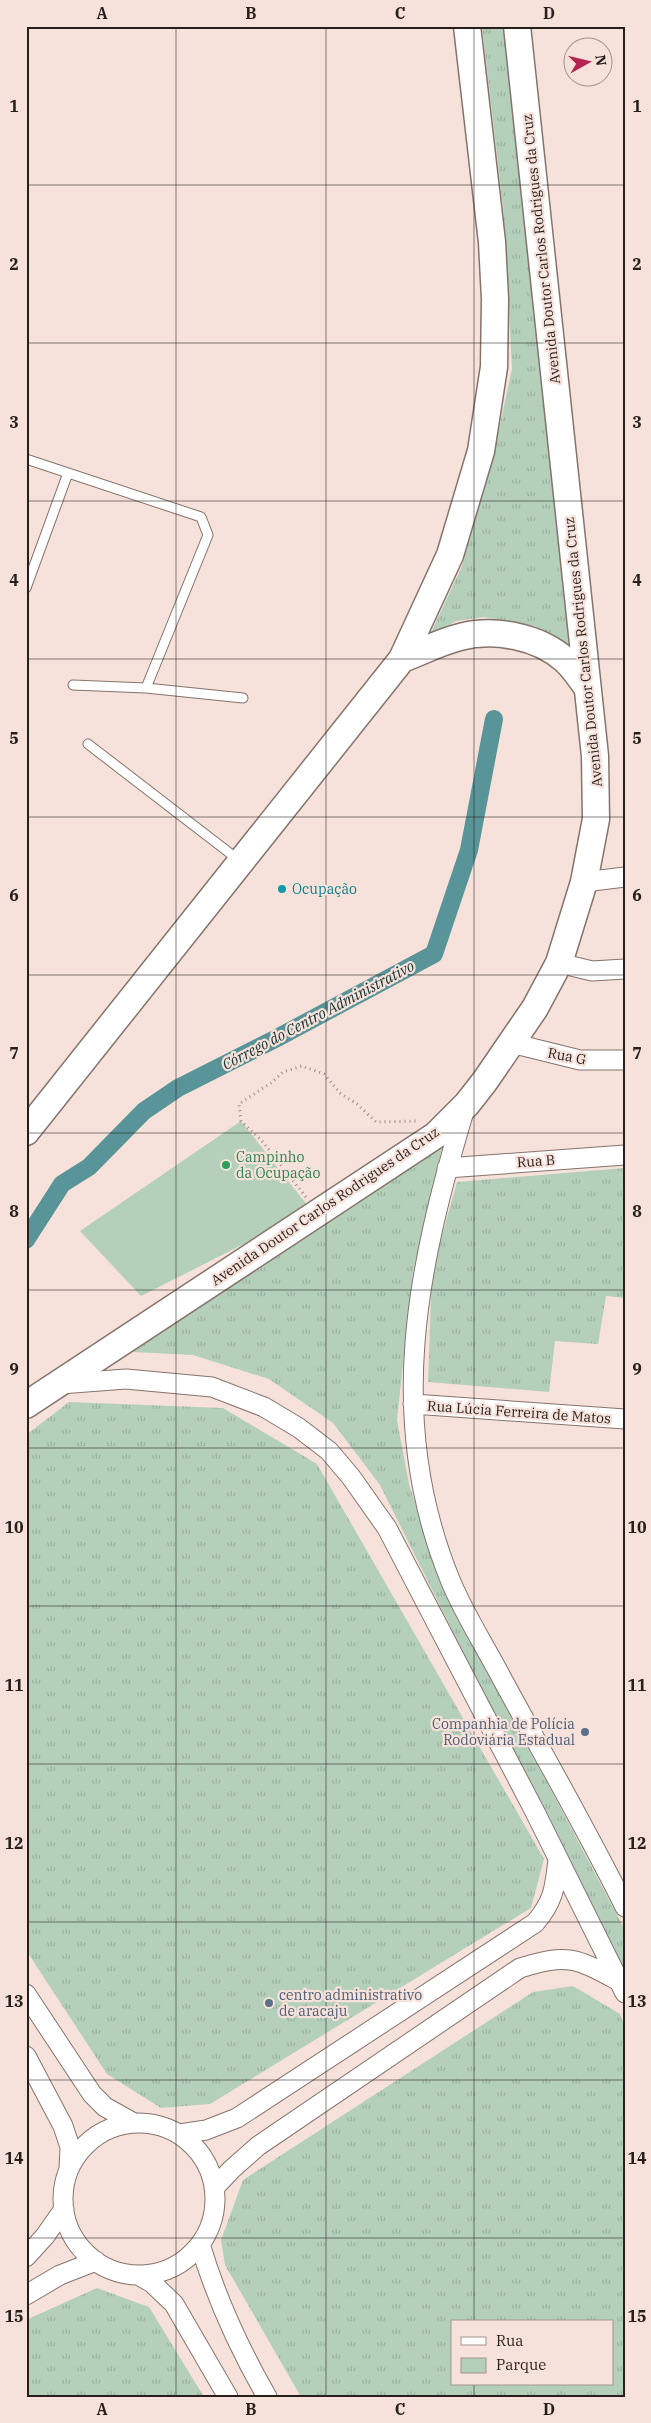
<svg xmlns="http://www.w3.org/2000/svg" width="651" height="2423" font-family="'IBM Plex Serif',serif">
<defs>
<pattern id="grass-tufts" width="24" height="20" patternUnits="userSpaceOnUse" patternTransform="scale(1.25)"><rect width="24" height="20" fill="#b4d0bb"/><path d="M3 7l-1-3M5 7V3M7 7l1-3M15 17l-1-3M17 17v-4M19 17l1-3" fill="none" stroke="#9bb2a0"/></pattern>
</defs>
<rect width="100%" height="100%" fill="#f6e2da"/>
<path fill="url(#grass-tufts)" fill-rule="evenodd" d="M 482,26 L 515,26 L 588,670 L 567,644 L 535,626 L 484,617 L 456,621 L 429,637 L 462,566 L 493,457 L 512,369 L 504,216 Z
M 445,1135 L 413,1272 L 397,1420 L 409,1484 L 439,1578 L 625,1930 L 625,1978 L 380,1485 L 333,1423 L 269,1379 L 193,1355 L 115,1351 Z
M 625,1168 L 625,1298 L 606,1296 L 598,1344 L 555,1341 L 549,1392 L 428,1382 L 432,1271 L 457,1182 Z
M 69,1402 L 223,1408 L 317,1464 L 544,1859 L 531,1908 L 210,2104 L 161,2108 L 107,2074 L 26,1950 L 26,1435 Z
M 573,1986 L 620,2014 L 625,2028 L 625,2397 L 301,2397 L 225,2265 L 221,2240 L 243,2180 L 533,1992 ZM 452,2322 L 612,2322 L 612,2384 L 452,2384 Z
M 97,2288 L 149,2307 L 204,2397 L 26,2397 L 26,2320 Z"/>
<path fill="#b4d0bb" d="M 241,1121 L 311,1210 L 141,1296 L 80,1231 Z"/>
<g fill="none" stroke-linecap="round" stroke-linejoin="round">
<path stroke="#599498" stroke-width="18" d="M 26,1240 L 62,1184 L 89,1167 L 144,1111 L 178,1088 L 277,1038 L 434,954 L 469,850 L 494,719"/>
<g stroke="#85736c" stroke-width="11">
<path id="service" d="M 26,459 L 201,517 L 208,535 L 146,688
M 26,588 L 68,473
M 73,685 L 146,688 L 243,698
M 88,744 L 240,861"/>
</g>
<g stroke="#85736c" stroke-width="21">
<path id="minor" d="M 584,882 L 625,877
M 559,963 L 592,971 L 625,969
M 511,1043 L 580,1060 L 625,1060
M 465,1108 C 417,1268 384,1420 451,1582 C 464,1613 483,1643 499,1673 C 541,1751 586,1828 625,1907
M 447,1168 L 625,1155
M 60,1384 L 126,1379 L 212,1387 L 264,1407 L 299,1428 L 329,1451 L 351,1477 L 387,1528 L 535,1812 L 625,1993
M 413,1404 L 625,1419
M 26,1994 L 92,2094 L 105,2107 L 132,2122
M 26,2056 L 63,2126 L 70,2147 L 69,2168
M63 2199a76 76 0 1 1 152 0a76 76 0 1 1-152 0Z
M 180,2134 L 206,2130 L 237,2118 L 535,1923 C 554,1901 555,1887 558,1859
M 214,2188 L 232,2169 L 258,2146 L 520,1968 C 568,1953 576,1958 619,1981
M 200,2244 C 216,2298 239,2348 267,2397
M 26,2257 L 45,2236 L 64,2209
M 138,2275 L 152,2283 L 174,2304 L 228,2397
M 26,2295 L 60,2275 L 96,2261"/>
</g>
<g stroke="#85736c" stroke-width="29">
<path id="secondary" d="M 402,659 C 421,652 440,642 460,637 C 494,628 538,636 565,660 C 574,668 580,678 587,687
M 26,1132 L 402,659 L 450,555 L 481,451 L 494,367 L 495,299 L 492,242 L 467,26
M 26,1405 L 436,1135 L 467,1104 L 485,1081 L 535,1008 L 559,963 L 584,882 L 596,819 L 595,756 L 517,26"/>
</g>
<path stroke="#9b8c87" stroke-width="3" stroke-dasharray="1 4" stroke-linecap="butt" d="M 306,1197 L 262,1141 L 241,1121 L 239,1104 L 271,1083 L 283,1072 L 302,1066 L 324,1074 L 340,1093 L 357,1104 L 376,1122 L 416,1121"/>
<use href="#service" stroke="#fff" stroke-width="9"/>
<use href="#minor" stroke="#fff" stroke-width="19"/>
<use href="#secondary" stroke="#fff" stroke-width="26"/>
</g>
<path fill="none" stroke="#261f1c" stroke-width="1" stroke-opacity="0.55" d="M 176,26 L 176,2397M 326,26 L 326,2397M 474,26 L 474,2322M 26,185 L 625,185M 26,343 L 625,343M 26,501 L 625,501M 26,659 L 625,659M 26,817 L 625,817M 26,975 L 625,975M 26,1133 L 625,1133M 26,1290 L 625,1290M 26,1448 L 625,1448M 26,1606 L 625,1606M 26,1764 L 625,1764M 26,1922 L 625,1922M 26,2080 L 625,2080M 26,2238 L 625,2238M 474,2384 L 474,2397"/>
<circle fill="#0f9aa8" stroke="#f6e2da" stroke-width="2" cx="282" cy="889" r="5"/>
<circle fill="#2e9e5b" stroke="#f6e2da" stroke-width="2" cx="226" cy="1165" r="5"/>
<g fill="#5c6f8a" stroke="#f6e2da" stroke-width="2">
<circle cx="585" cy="1732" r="5"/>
<circle cx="269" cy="2003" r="5"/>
</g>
<g text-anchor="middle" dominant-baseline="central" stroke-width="4.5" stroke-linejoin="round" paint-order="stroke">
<g font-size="14" fill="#261f1c" stroke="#f6e2da">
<text transform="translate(541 249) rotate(-96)">Avenida Doutor Carlos Rodrigues da Cruz</text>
<text transform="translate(583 652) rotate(-96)">Avenida Doutor Carlos Rodrigues da Cruz</text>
<text transform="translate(567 1056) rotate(11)">Rua G</text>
<text transform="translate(536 1161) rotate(-4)">Rua B</text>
<text transform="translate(325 1206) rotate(-34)">Avenida Doutor Carlos Rodrigues da Cruz</text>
<text transform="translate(519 1412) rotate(4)">Rua Lúcia Ferreira de Matos</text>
</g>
<g font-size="14" fill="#0d838f" stroke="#f6e2da" text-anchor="start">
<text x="292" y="889">Ocupação</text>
</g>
<g font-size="14" fill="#27864d" stroke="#f6e2da" text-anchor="start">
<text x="236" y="1157">Campinho<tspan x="236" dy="16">da Ocupação</tspan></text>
</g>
<g font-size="14" fill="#4e5e75" stroke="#f6e2da" text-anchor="end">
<text x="575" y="1724">Companhia de Polícia<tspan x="575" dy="16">Rodoviária Estadual</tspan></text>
<text x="279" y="1995" text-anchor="start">centro administrativo<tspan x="279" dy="16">de aracaju</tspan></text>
</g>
<g font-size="15" font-style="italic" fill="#143335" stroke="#f6e2da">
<text transform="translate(318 1015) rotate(-28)">Córrego do Centro Administrativo</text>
</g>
</g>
<rect width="651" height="2423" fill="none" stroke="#f6e2da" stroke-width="55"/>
<rect x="451" y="2320" width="162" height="65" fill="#f6e2da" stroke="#a3948e"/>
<rect x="461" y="2337" width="25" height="8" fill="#ffffff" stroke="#a3948e"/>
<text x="496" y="2346" font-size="15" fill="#261f1c">Rua</text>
<rect x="461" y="2358" width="25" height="15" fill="#b4d0bb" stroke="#a3948e"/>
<text x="496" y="2370" font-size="15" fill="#261f1c">Parque</text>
<g transform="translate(588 62) rotate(82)"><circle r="24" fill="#f6e2da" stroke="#a3948e"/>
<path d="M0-4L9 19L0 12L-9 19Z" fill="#b32354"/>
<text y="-8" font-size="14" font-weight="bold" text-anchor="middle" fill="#261f1c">N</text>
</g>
<rect x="28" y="28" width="596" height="2368" fill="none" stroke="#261f1c" stroke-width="2"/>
<g font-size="16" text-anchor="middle" font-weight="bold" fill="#261f1c">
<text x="102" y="19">A</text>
<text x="251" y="19">B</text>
<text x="400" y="19">C</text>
<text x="549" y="19">D</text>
<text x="14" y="112">1</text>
<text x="637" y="112">1</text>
<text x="14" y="270">2</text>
<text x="637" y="270">2</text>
<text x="14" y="428">3</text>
<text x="637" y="428">3</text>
<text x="14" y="586">4</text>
<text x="637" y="586">4</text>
<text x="14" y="744">5</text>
<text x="637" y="744">5</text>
<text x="14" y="901">6</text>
<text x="637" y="901">6</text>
<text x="14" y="1059">7</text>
<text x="637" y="1059">7</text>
<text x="14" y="1217">8</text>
<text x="637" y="1217">8</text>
<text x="14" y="1375">9</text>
<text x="637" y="1375">9</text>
<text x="14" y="1533">10</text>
<text x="637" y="1533">10</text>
<text x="14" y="1691">11</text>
<text x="637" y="1691">11</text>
<text x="14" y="1849">12</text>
<text x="637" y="1849">12</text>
<text x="14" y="2007">13</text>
<text x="637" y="2007">13</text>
<text x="14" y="2164">14</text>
<text x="637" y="2164">14</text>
<text x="14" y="2322">15</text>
<text x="637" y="2322">15</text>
<text x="102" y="2415">A</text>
<text x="251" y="2415">B</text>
<text x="400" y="2415">C</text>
<text x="549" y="2415">D</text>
</g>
</svg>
